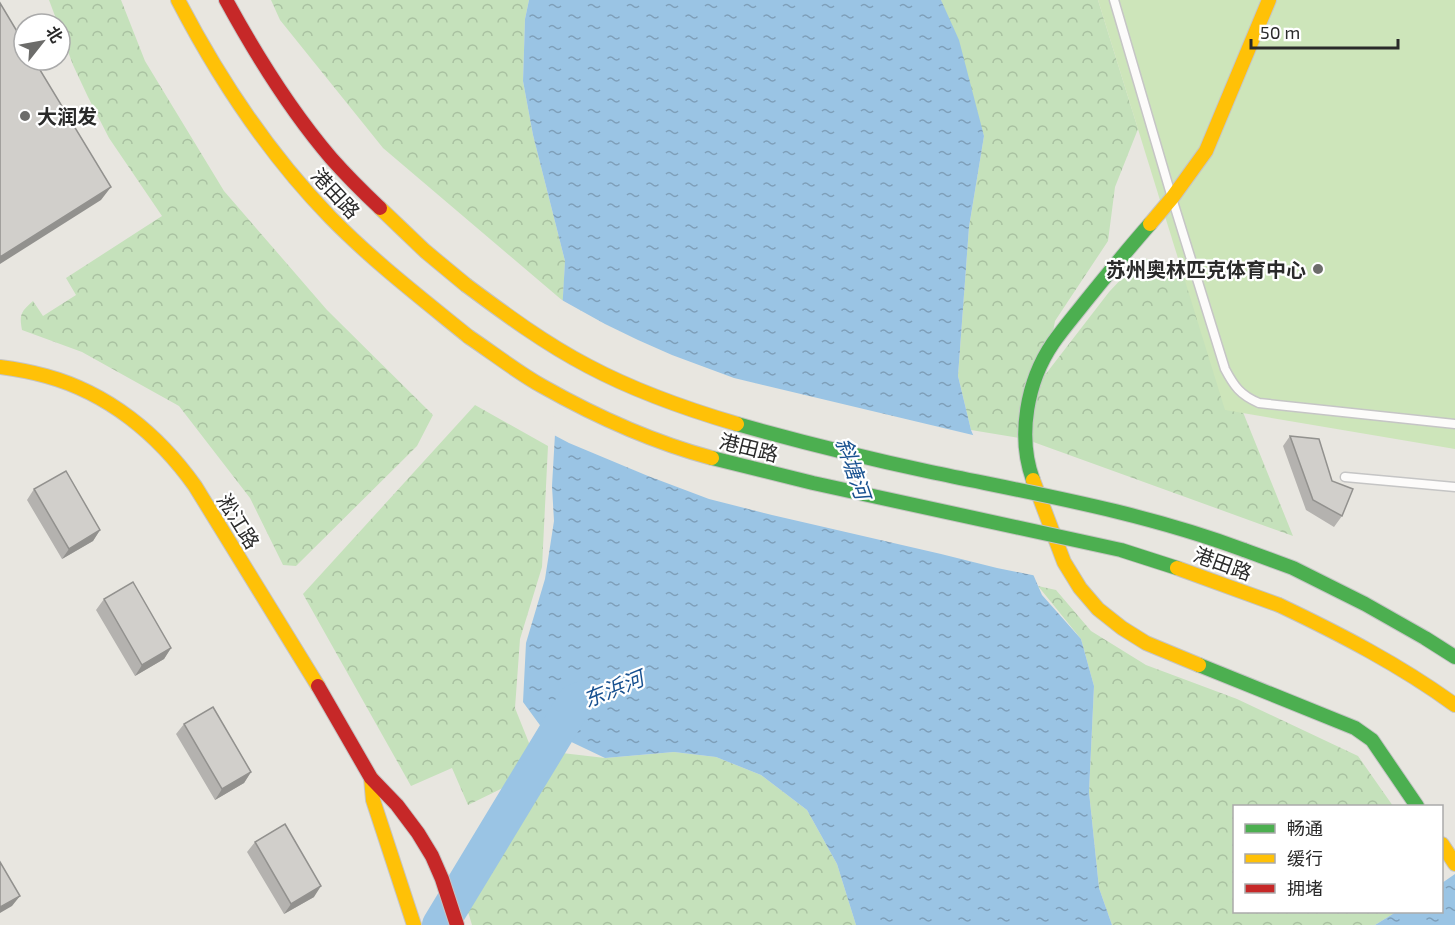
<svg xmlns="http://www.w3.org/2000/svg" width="1455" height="925" font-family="'Exo 2','Noto Sans SC',sans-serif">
<defs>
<pattern id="forest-crowns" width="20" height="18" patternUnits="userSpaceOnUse" patternTransform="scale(1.5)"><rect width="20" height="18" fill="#c5e1bb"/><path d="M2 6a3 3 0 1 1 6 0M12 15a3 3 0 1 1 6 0" fill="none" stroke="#a9c1a1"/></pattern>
<pattern id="water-ripples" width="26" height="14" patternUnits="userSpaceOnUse" patternTransform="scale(1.5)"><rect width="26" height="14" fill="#9ac4e4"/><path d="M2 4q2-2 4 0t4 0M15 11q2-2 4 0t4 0" fill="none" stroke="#7e9fb9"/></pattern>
</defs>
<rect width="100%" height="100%" fill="#e8e6e0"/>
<path fill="url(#forest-crowns)" d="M 49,0 L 121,0 L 145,61 L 224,191 L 327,310 L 433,415 L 417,446 L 296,566 L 283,565 L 250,498 L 179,406 L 82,352 L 22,330 C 19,314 21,312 33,301 L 43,316 L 76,295 L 66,278 L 162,216 L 109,138 L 88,97 L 73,65 L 60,30 L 60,24 L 58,24 Z
M 271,0 L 529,0 L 525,19 L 523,81 L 533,135 L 565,261 L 563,301 L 383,148 L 280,20 Z
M 941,0 L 1098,0 L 1138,129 L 1115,187 L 1108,241 L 1055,321 L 1045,375 L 1109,292 L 1141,258 L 1168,262 L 1188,276 L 1293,536 L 1025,439 L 971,430 L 958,376 L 969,227 L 984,136 Z
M 475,405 L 548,446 L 542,567 L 520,639 L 515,708 L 531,748 L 517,781 L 468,805 L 452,768 L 411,786 L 303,594 Z
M 1038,586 L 1056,590 L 1091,631 L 1146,665 L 1237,699 L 1358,756 L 1393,806 L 1234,806 L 1234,912 L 1396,912 L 1375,925 L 1112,925 L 1099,888 L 1089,792 L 1094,686 L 1081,639 Z
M 674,752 L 716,757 L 761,775 L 807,810 L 837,864 L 856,925 L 472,925 L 466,905 L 562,753 L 605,758 Z"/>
<path fill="#cde5ba" d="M 1098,0 L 1455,0 L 1455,449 L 1225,410 Z"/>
<path fill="url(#water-ripples)" d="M 529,0 L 941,0 L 959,40 L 984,136 L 969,227 L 958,376 L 971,430 L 1042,595 L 1081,639 L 1094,686 L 1089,792 L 1099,888 L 1112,925 L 856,925 L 837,864 L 807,810 L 761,775 L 716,757 L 674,752 L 605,758 L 542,728 L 523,702 L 526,643 L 545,579 L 554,521 L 552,486 L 565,261 L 533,135 L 523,81 L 525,19 Z
M 1455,874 L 1455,925 L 1375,925 L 1396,912 L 1442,912 L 1442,883 Z"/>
<path fill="#e8e6e0" d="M 560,299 L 605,324 L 638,340 L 672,355 L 734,378 L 977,436 L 1037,576 L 997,568 L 941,554 L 772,515 L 709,499 L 648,476 L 569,443 L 552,434 Z"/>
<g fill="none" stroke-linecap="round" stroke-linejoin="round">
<path stroke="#9ac4e4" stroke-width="36" d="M 440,925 L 575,702 L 586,698"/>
<g stroke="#c5c5c5" stroke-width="11">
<path id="lane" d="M 1114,0 L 1172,198 L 1225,369 C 1234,386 1240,395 1259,403 L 1455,424
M 1345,477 L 1455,487"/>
</g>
<g stroke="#c5c5c5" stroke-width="16">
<path id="fast" d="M 1033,480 C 1017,436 1027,381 1053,343 C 1063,329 1074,316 1085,302 C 1106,276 1127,250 1150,224
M 1244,550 L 1293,568 L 1365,604 L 1425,638 L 1455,657
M 1199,665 L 1355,728 L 1372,740 L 1417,806"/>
</g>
<g stroke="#c5c5c5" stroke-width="16">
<path id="slow" d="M 178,0 C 219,79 268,153 330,217 C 373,261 421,298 469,337
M 380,208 L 425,251 L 466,285
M 1150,224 L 1172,198 L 1206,151 L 1269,0
M 0,367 C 15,369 31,372 46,376 C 108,393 158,434 195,486 L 318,686
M 1033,480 L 1064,562 L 1080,588 L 1098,609 L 1122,628 L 1146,643 L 1199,665
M 1279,605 C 1340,634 1400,665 1455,705
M 371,778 L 373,800 L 414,925
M 1442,844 L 1455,864"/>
</g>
<g stroke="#c5c5c5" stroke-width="16">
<path id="jam" d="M 226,0 C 256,55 290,110 331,158 C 346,175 363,192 380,208
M 318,686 L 371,778 L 397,805 L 418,833 L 432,856 L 442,879 L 457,925"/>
</g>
<use href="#lane" stroke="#fcfbfa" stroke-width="8"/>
<use href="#fast" stroke="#4caf50" stroke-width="14"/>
<use href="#slow" stroke="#ffc107" stroke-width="14"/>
<use href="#jam" stroke="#c62828" stroke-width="14"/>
<g stroke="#c4c4c1" stroke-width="16" stroke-linecap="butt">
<path id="fast-bridge" d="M 737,424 C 801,442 866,458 931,472 C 1036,494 1143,512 1244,550
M 712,458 L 813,483 L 1121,550 L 1177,568"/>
</g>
<g stroke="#c4c4c1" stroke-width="16" stroke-linecap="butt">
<path id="slow-bridge" d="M 466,285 C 505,314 544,343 588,366 C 635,391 686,409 737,424
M 469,337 C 493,353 517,372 542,386 C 595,416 652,442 712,458
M 1177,568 L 1279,605"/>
</g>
<use href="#fast-bridge" stroke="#4caf50" stroke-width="14"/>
<use href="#slow-bridge" stroke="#ffc107" stroke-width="14"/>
</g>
<path fill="#b4b2af" d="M 1290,436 L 1342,516 L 1334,527 L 1306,510 L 1283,446 Z
M 34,489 L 100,530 L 93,541 L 62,559 L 27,500 Z
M 104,599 L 171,648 L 164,659 L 135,676 L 96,610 Z
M 184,724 L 251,772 L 244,783 L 215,800 L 176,734 Z
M 255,842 L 314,897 L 284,914 L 247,852 Z"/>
<path fill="#92918e" d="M 111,187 L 101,200 L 0,264 L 0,257 Z
M 100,530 L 93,541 L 62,559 L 69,549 Z
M 171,648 L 164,659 L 135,676 L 142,665 Z
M 251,772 L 244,783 L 215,800 L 222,789 Z
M 321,886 L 314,897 L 284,914 L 291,904 Z
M 20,896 L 12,906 L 0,913 L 0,907 Z"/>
<path fill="#d1cfcb" stroke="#92918e" stroke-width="1.5" d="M 0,3 L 24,43 L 24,60 L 34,60 L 111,187 L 0,257 Z
M 1290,436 L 1319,439 L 1332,481 L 1353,489 L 1342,516 L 1313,500 Z
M 66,471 L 100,530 L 69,549 L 34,489 Z
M 133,582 L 171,648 L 142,665 L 104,599 Z
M 213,707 L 251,772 L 222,789 L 184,724 Z
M 285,824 L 321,886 L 291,904 L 255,842 Z
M 0,862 L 20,896 L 0,907 Z"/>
<g fill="#6c6c6a" stroke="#fff" stroke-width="2">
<circle cx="25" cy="116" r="6"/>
<circle cx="1318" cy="269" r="6"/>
</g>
<g text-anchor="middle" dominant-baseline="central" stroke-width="4.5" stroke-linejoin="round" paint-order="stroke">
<g font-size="20" font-weight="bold" fill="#2a2a2a" stroke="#fff" text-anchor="start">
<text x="37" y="116">大润发</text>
<text x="1306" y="269" text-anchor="end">苏州奥林匹克体育中心</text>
</g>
<g font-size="20" fill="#2a2a2a" stroke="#fff">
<text transform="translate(336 193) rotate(47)">港田路</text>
<text transform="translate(749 447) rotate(14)">港田路</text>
<text transform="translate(239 521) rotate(58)">淞江路</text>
<text transform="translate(1223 563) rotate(20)">港田路</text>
</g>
<g font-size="21" font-style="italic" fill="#185190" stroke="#fff">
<text transform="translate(854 468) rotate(71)">斜塘河</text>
<text transform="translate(613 688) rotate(-22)">东浜河</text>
</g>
</g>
<rect x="1233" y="805" width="210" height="108" fill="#ffffff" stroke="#aaaaaa" stroke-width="1.5"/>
<rect x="1245" y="824" width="30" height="9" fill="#4caf50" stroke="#aaaaaa" stroke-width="1.5"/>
<text x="1287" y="835" font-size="18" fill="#2a2a2a">畅通</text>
<rect x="1245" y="854" width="30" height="9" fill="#ffc107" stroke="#aaaaaa" stroke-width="1.5"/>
<text x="1287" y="865" font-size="18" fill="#2a2a2a">缓行</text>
<rect x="1245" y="884" width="30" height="9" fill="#c62828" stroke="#aaaaaa" stroke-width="1.5"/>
<text x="1287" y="895" font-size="18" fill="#2a2a2a">拥堵</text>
<g transform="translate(42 42) rotate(59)"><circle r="28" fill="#ffffff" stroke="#aaaaaa" stroke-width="1.5"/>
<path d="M0-4.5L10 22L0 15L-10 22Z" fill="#6c6c6a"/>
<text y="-9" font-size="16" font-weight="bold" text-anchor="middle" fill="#2a2a2a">北</text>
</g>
<path d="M1251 39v9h147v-9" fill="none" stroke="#2a2a2a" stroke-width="3"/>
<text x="1260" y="39" font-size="18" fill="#2a2a2a" stroke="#ffffff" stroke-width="4.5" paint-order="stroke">50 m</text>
</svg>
